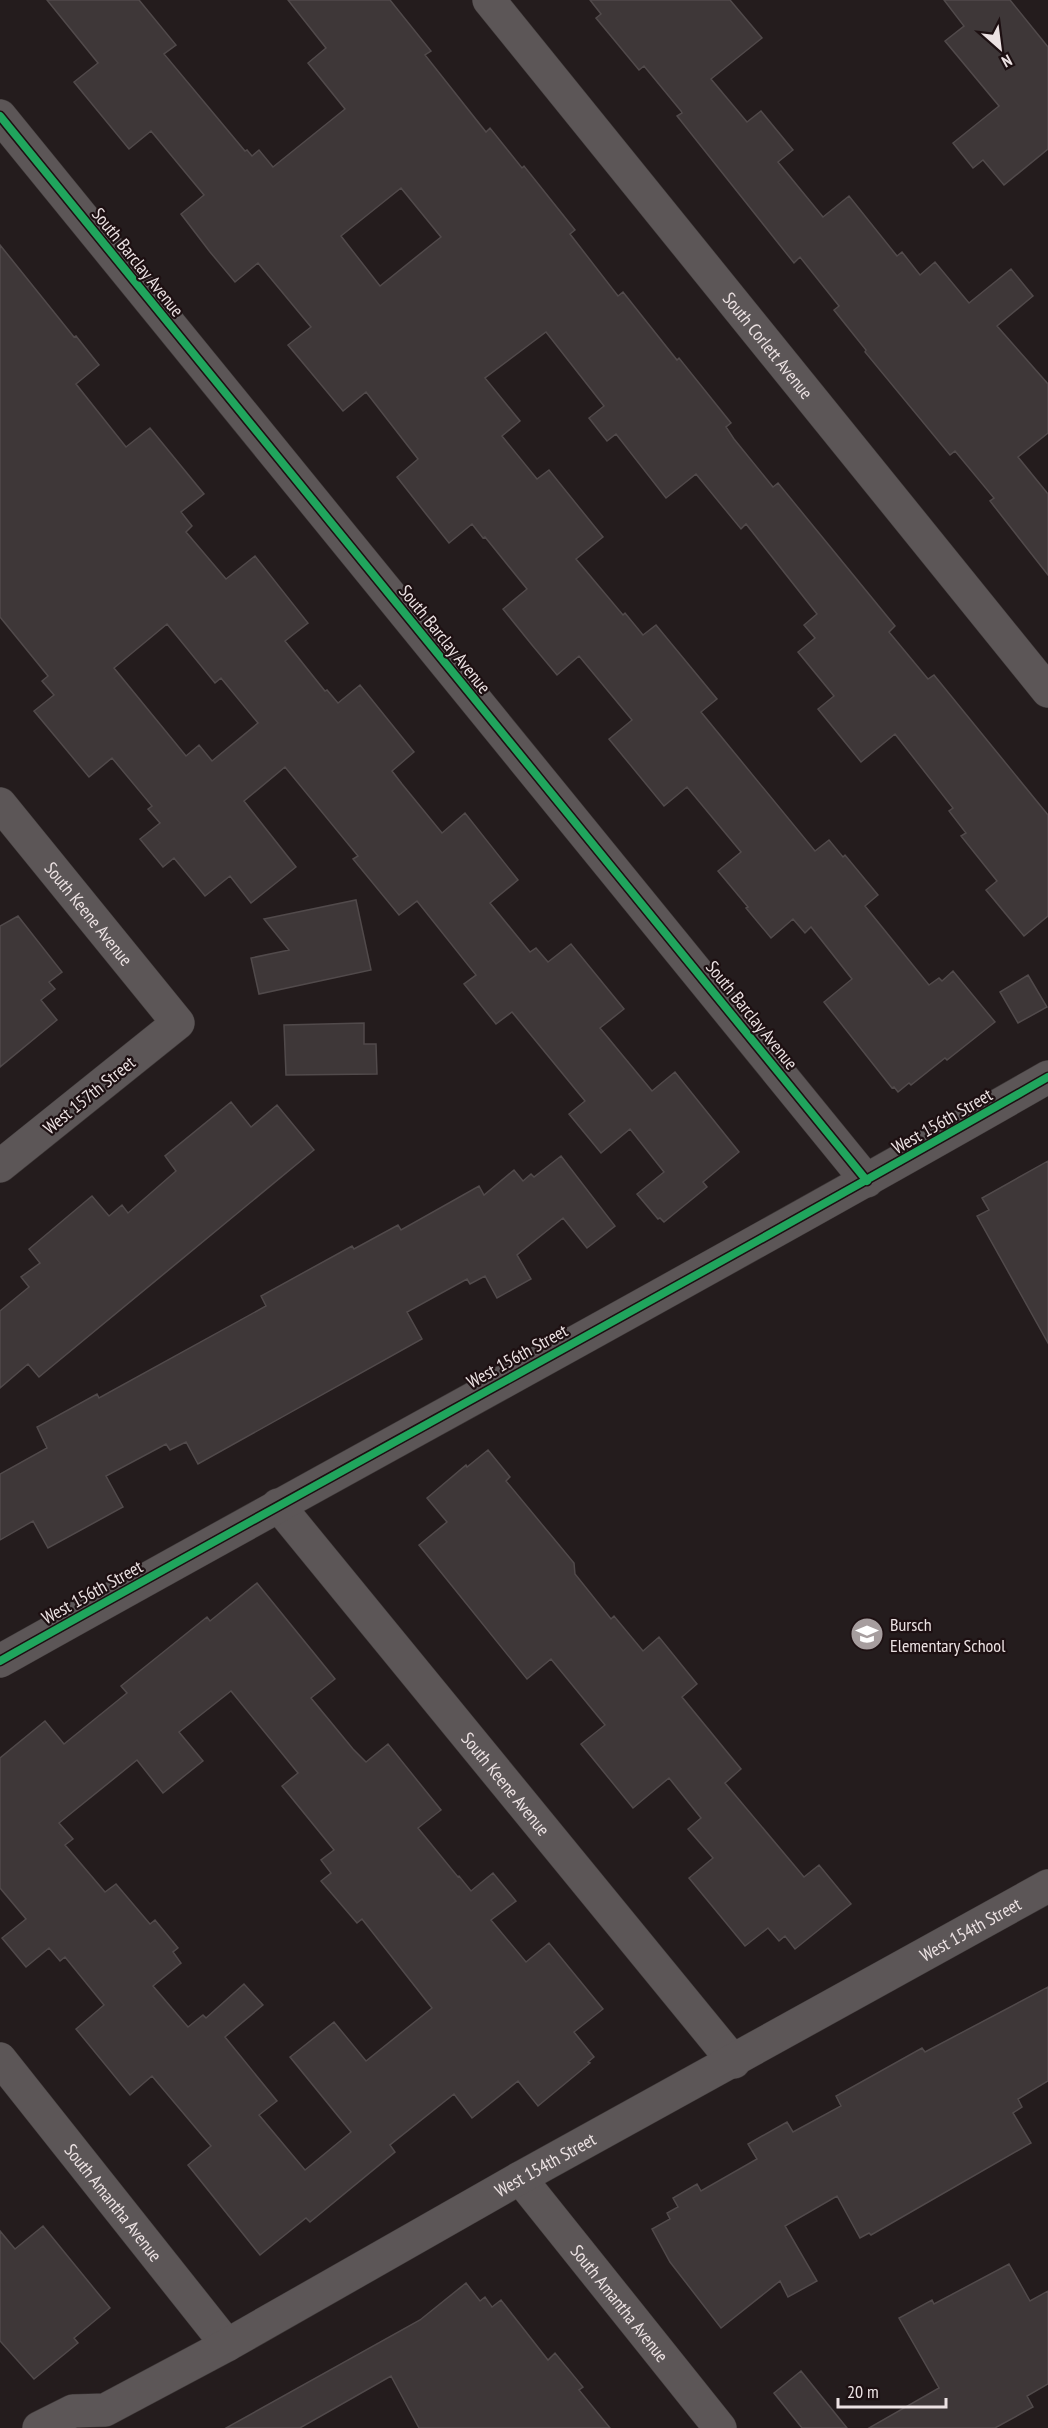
<svg xmlns="http://www.w3.org/2000/svg" width="1048" height="2428" font-family="'PT Sans Narrow',sans-serif">
<rect width="100%" height="100%" fill="#241c1d"/>
<path fill="#3e3738" stroke="#514a4b" stroke-width="1.5" fill-rule="evenodd" d="M 47,0 L 139,0 L 176,45 L 164,54 L 245,151 L 247,150 L 252,156 L 259,150 L 273,167 L 345,109 L 308,63 L 326,48 L 288,0 L 390,0 L 431,51 L 425,55 L 486,132 L 490,128 L 522,168 L 524,166 L 575,230 L 570,234 L 618,296 L 623,292 L 677,360 L 679,358 L 731,423 L 726,427 L 734,439 L 773,487 L 778,483 L 895,626 L 889,632 L 928,679 L 934,675 L 1048,815 L 1048,916 L 1024,936 L 986,890 L 997,881 L 961,836 L 966,833 L 949,811 L 953,808 L 895,734 L 861,762 L 818,709 L 834,696 L 798,652 L 815,638 L 804,625 L 817,614 L 746,524 L 741,529 L 696,474 L 666,498 L 616,434 L 607,441 L 589,418 L 604,406 L 546,332 L 485,378 L 520,421 L 502,436 L 537,479 L 549,470 L 603,537 L 576,559 L 623,615 L 625,613 L 643,635 L 656,625 L 717,699 L 701,712 L 815,851 L 829,840 L 843,857 L 845,855 L 878,895 L 865,906 L 929,985 L 939,978 L 942,981 L 953,971 L 995,1022 L 947,1060 L 945,1058 L 911,1085 L 909,1083 L 898,1092 L 894,1087 L 892,1088 L 824,1002 L 852,979 L 811,927 L 805,933 L 793,919 L 771,938 L 746,908 L 748,907 L 718,871 L 741,852 L 687,787 L 664,806 L 609,739 L 632,720 L 579,656 L 557,675 L 532,645 L 503,609 L 527,589 L 485,537 L 483,538 L 472,524 L 449,543 L 426,514 L 397,477 L 418,459 L 366,392 L 343,411 L 288,345 L 311,327 L 258,263 L 235,282 L 210,252 L 181,214 L 204,195 L 151,131 L 129,149 L 92,104 L 74,82 L 98,63 ZM 401,188 L 441,237 L 380,286 L 341,236 Z
M 590,0 L 730,0 L 762,38 L 711,79 L 747,122 L 761,111 L 793,150 L 778,162 L 823,217 L 849,196 L 897,256 L 902,252 L 920,275 L 935,262 L 969,303 L 1011,269 L 1033,296 L 997,326 L 1048,384 L 1048,433 L 1018,457 L 1048,494 L 1048,575 L 990,501 L 994,498 L 955,451 L 950,455 L 865,352 L 866,350 L 834,310 L 839,306 L 800,257 L 794,263 L 677,116 L 682,113 L 681,111 L 644,66 L 639,70 L 596,18 L 601,14 Z
M 944,0 L 1010,0 L 1048,47 L 1048,149 L 1004,185 L 983,160 L 973,168 L 953,143 L 999,106 L 945,41 L 964,26 Z
M 0,245 L 74,337 L 76,336 L 99,365 L 76,384 L 126,447 L 150,428 L 204,494 L 181,512 L 192,526 L 186,532 L 226,579 L 255,556 L 308,623 L 285,641 L 325,691 L 327,690 L 338,703 L 360,685 L 414,752 L 392,771 L 402,784 L 442,833 L 465,813 L 518,880 L 490,903 L 530,952 L 536,948 L 548,962 L 571,944 L 624,1009 L 600,1028 L 652,1091 L 675,1072 L 739,1152 L 703,1182 L 707,1187 L 664,1222 L 660,1218 L 658,1219 L 637,1194 L 664,1172 L 630,1129 L 601,1153 L 569,1114 L 585,1101 L 512,1012 L 496,1024 L 464,984 L 476,975 L 417,901 L 399,915 L 353,859 L 358,856 L 285,767 L 244,801 L 296,867 L 251,903 L 230,876 L 205,896 L 174,858 L 163,867 L 140,839 L 160,823 L 148,809 L 152,806 L 112,758 L 89,777 L 34,711 L 54,695 L 42,681 L 48,676 L 0,617 ZM 167,624 L 215,683 L 221,678 L 258,723 L 212,761 L 199,745 L 186,756 L 114,668 Z
M 356,900 L 371,970 L 259,994 L 251,958 L 289,950 L 264,919 Z
M 18,916 L 62,972 L 49,982 L 55,989 L 41,1000 L 57,1020 L 0,1067 L 0,926 Z
M 1028,975 L 1047,1007 L 1018,1023 L 1000,992 Z
M 364,1023 L 364,1044 L 376,1044 L 377,1074 L 286,1075 L 284,1025 Z
M 231,1102 L 251,1127 L 277,1105 L 314,1150 L 39,1377 L 28,1364 L 0,1388 L 0,1311 L 29,1287 L 21,1277 L 40,1263 L 29,1249 L 92,1196 L 109,1216 L 122,1205 L 128,1213 L 176,1171 L 165,1156 Z
M 561,1156 L 615,1226 L 587,1248 L 563,1218 L 517,1255 L 531,1279 L 497,1298 L 485,1276 L 470,1284 L 467,1279 L 407,1312 L 422,1339 L 198,1464 L 186,1442 L 170,1450 L 166,1444 L 106,1476 L 123,1507 L 48,1548 L 33,1521 L 0,1540 L 0,1474 L 47,1448 L 37,1427 L 97,1394 L 99,1398 L 266,1306 L 261,1296 L 352,1246 L 354,1249 L 398,1225 L 401,1230 L 479,1186 L 484,1195 L 514,1170 L 523,1181 L 531,1174 L 534,1177 Z
M 1048,1161 L 1048,1343 L 977,1216 L 989,1210 L 982,1198 Z
M 488,1450 L 510,1477 L 506,1481 L 574,1563 L 575,1574 L 611,1619 L 614,1616 L 643,1651 L 659,1637 L 697,1684 L 682,1697 L 741,1769 L 725,1783 L 804,1877 L 819,1865 L 851,1904 L 795,1949 L 785,1936 L 779,1941 L 768,1928 L 745,1946 L 689,1878 L 713,1858 L 688,1829 L 701,1818 L 669,1778 L 633,1808 L 581,1744 L 605,1725 L 551,1659 L 527,1679 L 419,1545 L 447,1522 L 427,1498 L 466,1465 L 467,1467 Z
M 257,1583 L 335,1679 L 311,1698 L 353,1749 L 366,1762 L 388,1744 L 441,1810 L 418,1828 L 458,1877 L 459,1876 L 471,1891 L 493,1873 L 516,1901 L 491,1920 L 526,1962 L 549,1943 L 603,2009 L 574,2032 L 594,2057 L 588,2062 L 590,2063 L 538,2106 L 518,2081 L 472,2118 L 454,2094 L 390,2145 L 395,2152 L 310,2222 L 306,2218 L 260,2255 L 188,2165 L 211,2146 L 152,2076 L 130,2095 L 76,2029 L 104,2005 L 65,1957 L 60,1961 L 49,1948 L 26,1967 L 2,1938 L 26,1919 L 0,1888 L 0,1758 L 45,1721 L 64,1744 L 127,1693 L 121,1686 L 207,1617 L 210,1621 ZM 231,1691 L 298,1773 L 282,1786 L 334,1850 L 321,1860 L 331,1873 L 321,1881 L 357,1923 L 362,1919 L 432,2008 L 366,2061 L 334,2022 L 290,2057 L 351,2132 L 305,2170 L 259,2115 L 277,2101 L 225,2037 L 263,2005 L 244,1984 L 206,2018 L 203,2015 L 188,2027 L 153,1986 L 181,1963 L 173,1952 L 178,1948 L 155,1920 L 150,1924 L 116,1884 L 105,1892 L 65,1845 L 73,1839 L 59,1823 L 137,1760 L 163,1793 L 203,1761 L 179,1732 Z
M 1048,1987 L 1048,2081 L 1018,2099 L 1022,2107 L 1013,2113 L 1031,2143 L 871,2235 L 869,2233 L 860,2238 L 837,2196 L 785,2226 L 817,2281 L 788,2297 L 780,2281 L 721,2328 L 670,2262 L 652,2229 L 670,2219 L 667,2213 L 678,2207 L 673,2198 L 697,2184 L 701,2191 L 757,2159 L 748,2144 L 787,2122 L 793,2132 L 841,2106 L 836,2096 L 922,2048 L 925,2052 Z
M 43,2226 L 110,2308 L 74,2338 L 78,2343 L 34,2379 L 0,2341 L 0,2231 L 15,2249 Z
M 1009,2264 L 1030,2301 L 1048,2291 L 1048,2384 L 1027,2396 L 1033,2407 L 995,2428 L 869,2428 L 939,2388 L 899,2318 L 932,2300 L 934,2304 Z
M 466,2283 L 480,2301 L 485,2297 L 492,2307 L 501,2300 L 548,2360 L 555,2353 L 583,2387 L 579,2390 L 610,2428 L 419,2428 L 391,2376 L 300,2428 L 226,2428 L 420,2320 Z
M 801,2371 L 847,2428 L 802,2428 L 774,2393 Z"/>
<g fill="none" stroke-linecap="round" stroke-linejoin="round">
<g stroke="#3d3737" stroke-width="34">
<g id="minor">
<path id="s1" d="M 489,0 L 1048,691"/>
<path d="M 0,116 L 867,1181"/>
<path id="s2" d="M 0,804 L 178,1023 L 0,1166"/>
<path id="s3" d="M 278,1505 L 734,2062"/>
<path d="M 0,1661 C 349,1465 701,1276 1048,1077"/>
<path id="s4" d="M 0,2059 L 227,2345"/>
<path id="s5" d="M 520,2178 L 720,2428"/>
<path id="s6" d="M 39,2428 L 73,2411 L 105,2410 L 227,2345 L 520,2178 L 1048,1886"/>
</g>
</g>
<use href="#minor" stroke="#5c5657" stroke-width="33"/>
<g stroke="#1d1012" stroke-width="11">
<path id="cycleway" d="M 0,116 L 867,1181
M 0,1661 C 349,1465 701,1276 1048,1077"/>
</g>
<use href="#cycleway" stroke="#20a55d" stroke-width="8"/>
</g>
<defs>
<g id="school-disc" transform="scale(1.725)"><circle r="9.5" fill="#a69d9e" stroke="#1d1012"/><path d="M0-5L7-2L0 1L-7-2ZM-4 1L0 2.5L4 1V4Q0 6-4 4Z" fill="#fff"/></g>
</defs>
<g fill-rule="evenodd">
<use href="#school-disc" x="867" y="1634"/>
</g>
<g text-anchor="middle" dominant-baseline="central" stroke-width="4.5" stroke-linejoin="round" paint-order="stroke">
<g font-size="18" fill="#ece2e3" stroke="#1d1012">
<text transform="translate(138 262) rotate(51)">South Barclay Avenue</text>
<text stroke="none"><textPath href="#s1" startOffset="444">South Corlett Avenue</textPath></text>
<text transform="translate(445 639) rotate(51)">South Barclay Avenue</text>
<text stroke="none"><textPath href="#s2" startOffset="141">South Keene Avenue</textPath></text>
<text transform="translate(752 1015) rotate(51)">South Barclay Avenue</text>
<text transform="translate(89 1095) rotate(-39)">West 157th Street</text>
<text transform="translate(942 1121) rotate(-30)">West 156th Street</text>
<text transform="translate(517 1356) rotate(-29)">West 156th Street</text>
<text transform="translate(92 1592) rotate(-29)">West 156th Street</text>
<text stroke="none"><textPath href="#s3" startOffset="360">South Keene Avenue</textPath></text>
<text stroke="none"><textPath href="#s6" startOffset="1060">West 154th Street</textPath></text>
<text stroke="none"><textPath href="#s6" startOffset="574">West 154th Street</textPath></text>
<text stroke="none"><textPath href="#s4" startOffset="183">South Amantha Avenue</textPath></text>
<text stroke="none"><textPath href="#s5" startOffset="160">South Amantha Avenue</textPath></text>
</g>
<g font-size="18" fill="#ece2e3" stroke="#1d1012" text-anchor="start">
<text x="890" y="1624">Bursch<tspan x="890" dy="21">Elementary School</tspan></text>
</g>
</g>
<g transform="translate(1000 48) rotate(152)" stroke="#1d1012" stroke-width="4.5" paint-order="stroke">
<path d="M0-4.5L10 22L0 15L-10 22Z" fill="#ece2e3"/>
<text y="-9" font-size="16" font-weight="bold" text-anchor="middle" fill="#ece2e3">N</text>
</g>
<path d="M838 2398v9h108v-9" fill="none" stroke="#ece2e3" stroke-width="3"/>
<text x="847" y="2398" font-size="18" fill="#ece2e3" stroke="#1d1012" stroke-width="4.5" paint-order="stroke">20 m</text>
</svg>
